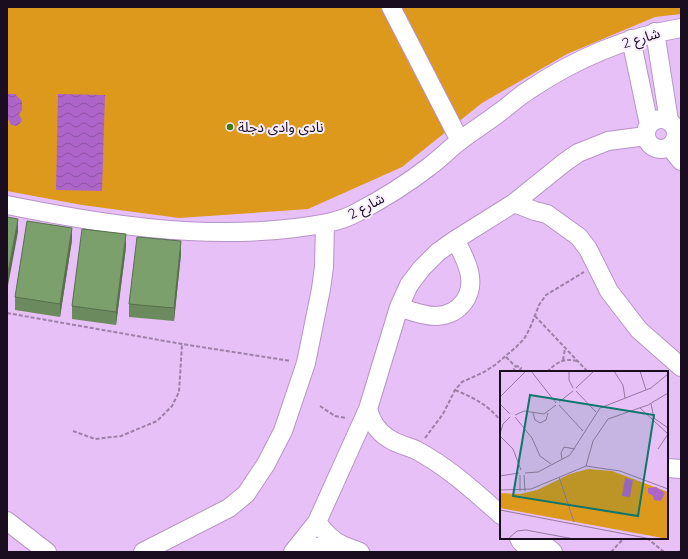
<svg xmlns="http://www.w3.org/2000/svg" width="688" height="559" font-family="Quicksand,'Noto Sans Arabic',sans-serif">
<defs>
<pattern id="water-waves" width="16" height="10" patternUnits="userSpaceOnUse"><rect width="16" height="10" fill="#ae65ca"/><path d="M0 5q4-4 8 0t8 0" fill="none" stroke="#8d52a4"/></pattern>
</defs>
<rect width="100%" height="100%" fill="#e7c0f7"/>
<path fill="#dc991b" d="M 7,7 L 681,7 L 681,14 L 655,17 L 567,54 L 482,103 L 402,167 L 308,209 L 179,218 L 82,205 L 7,191 Z"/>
<path fill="url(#water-waves)" d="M 7,94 L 15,94 L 22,101 L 22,110 L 19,114 L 22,121 L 17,126 L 11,125 L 7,117 Z
M 58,94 L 105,95 L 102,191 L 56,190 Z"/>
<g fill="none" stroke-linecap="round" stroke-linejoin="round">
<g stroke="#b893c7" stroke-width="20">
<path id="minor" d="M 391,7 L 460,141
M 655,32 L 669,121
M 631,39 L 649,125
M646 134a15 15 0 1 1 30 0a15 15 0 1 1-30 0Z
M 670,147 L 681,161
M 514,203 L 535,211 L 547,214 L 579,237 L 588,249 L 609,291 L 622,308 L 639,330 L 681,367
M 7,205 C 101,224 199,240 295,228 C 316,225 337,223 356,213 C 381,200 407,184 430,166 C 441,158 450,148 461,140 C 474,130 487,122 500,112 C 510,105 519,96 529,90 C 575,59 627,37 681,28
M 399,307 C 411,311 423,316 436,316 C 460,315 475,295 469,271 C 466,260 461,250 455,240
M 368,409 C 371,421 377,431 388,438 C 396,444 407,446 416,450 C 448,467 474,491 501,515
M 667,468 L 681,469
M 7,521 L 47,552
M 317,522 C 324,532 331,540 342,545 C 348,548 354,549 360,552
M 519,538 C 522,546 529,547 536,544 L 540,538
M 539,540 L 553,552
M 296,550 L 311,547 L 342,545
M 143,552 L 229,508 L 246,494 L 266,464 L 283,431 L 306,363 L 321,289 L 324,267 L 325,224
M 293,552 L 317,522 L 368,409 L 399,307 L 409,285 L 421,269 L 438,252 L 455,240 L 514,203 L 565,162 L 578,153 L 608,141 L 646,136"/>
</g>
<path stroke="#9d7fa8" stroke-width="2" stroke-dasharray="4 2" stroke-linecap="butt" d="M 7,313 L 182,344 L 291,361
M 535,316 L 588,372
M 506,357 L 516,367
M 563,360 L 565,348
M 516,372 L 514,369 L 517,366 L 521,368 L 519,372
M 547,372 C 557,362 563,358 577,361
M 455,390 C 474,398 487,404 501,421
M 320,406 L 335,416 L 347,418
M 73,431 L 95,439 L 121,436 L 157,421 L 172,406 L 179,392 L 182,344
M 425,438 L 443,414 L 455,390 L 462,382 L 484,372 L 495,365 L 515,348 L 524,339 L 530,328 L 539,305 L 546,295 L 584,272
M 647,538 L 664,552
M 611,552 L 624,538
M 679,552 L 681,551"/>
<use href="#minor" stroke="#fff" stroke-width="18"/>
</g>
<path fill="#6b8a5d" d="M 72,240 L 60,317 L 15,310 L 15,297 Z
M 126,247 L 116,325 L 72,319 L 72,306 Z
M 181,254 L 174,321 L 129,317 L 129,304 Z"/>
<path fill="#57704c" d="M 18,219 L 18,232 L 7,291 L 7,278 Z
M 72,228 L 72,240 L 60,317 L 60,304 Z
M 126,234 L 126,247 L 116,325 L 116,312 Z
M 181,241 L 181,254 L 174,321 L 174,308 Z"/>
<path fill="#7ca06c" stroke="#57704c" d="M 7,217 L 18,219 L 7,278 Z
M 27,221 L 72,228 L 60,304 L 15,297 Z
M 82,229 L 126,234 L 116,312 L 72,306 Z
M 137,237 L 181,241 L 174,308 L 129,304 Z"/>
<circle fill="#3f7b16" stroke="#f8edfd" stroke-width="1.5" cx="230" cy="127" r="4"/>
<g text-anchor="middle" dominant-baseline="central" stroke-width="4" stroke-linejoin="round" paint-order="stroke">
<g font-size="14" fill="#1b0d20" stroke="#f8edfd">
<text transform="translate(641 38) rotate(-17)">شارع 2</text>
<text transform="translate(366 206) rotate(-28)">شارع 2</text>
</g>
<g font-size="14" fill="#1b0d20" stroke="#f8edfd" text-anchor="start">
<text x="238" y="127">نادى وادى دجلة</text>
</g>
</g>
<g transform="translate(500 371)">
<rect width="168" height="168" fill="#e7c0f7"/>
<path d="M 88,98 L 112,100 L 168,121 L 168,168 L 0,137 L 0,122 L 20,123 L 37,119 L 70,103 Z" fill="#dc991b"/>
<path d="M 125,107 L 133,109 L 130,126 L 122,125 ZM 156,116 L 165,122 L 161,130 L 154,129 L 153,125 L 148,122 L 148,117 Z" fill="#ae65ca"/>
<path fill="none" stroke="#9578a1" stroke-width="1" d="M 31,0 L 56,32M 69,0 L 69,9 L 73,17M 114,0 L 123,14 L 125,27M 140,0 L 146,19M 76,17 L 94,0M 76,20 L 96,41M 0,26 L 26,0M 59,31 L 73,20M 0,33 L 10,43M 151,33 L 154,47 L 168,57M 59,34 L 83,60M 140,37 L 168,63M 33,42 L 35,49 L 40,52 L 46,49 L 48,42M 15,44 L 24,40 L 44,43 L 56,34M 15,46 L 32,67 L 40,85 L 51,93M 0,63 L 3,53 L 10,46M 0,65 L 13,78 L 21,99M 158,78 L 168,63M 62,88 L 61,82 L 64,76 L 75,78M 86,95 L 93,70 L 108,48 L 148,34 L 168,22M 25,102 L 38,101 L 70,84 L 100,37 L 151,17 L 168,3M 20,104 L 20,120M 24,104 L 25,120M 0,105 L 19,102M 59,106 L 74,151M 0,119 L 31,118 L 86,95 L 120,100 L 168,118M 0,139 L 151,168M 8,168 L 17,160 L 26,159 L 74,168"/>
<path fill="#0f766e" fill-opacity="0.15" stroke="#0f766e" stroke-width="2" d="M 30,24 L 154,44 L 138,145 L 13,125 Z"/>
<rect width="168" height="168" fill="none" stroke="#1b0d20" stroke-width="2"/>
</g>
<rect width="688" height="559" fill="none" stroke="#1b0d20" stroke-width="16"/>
</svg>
